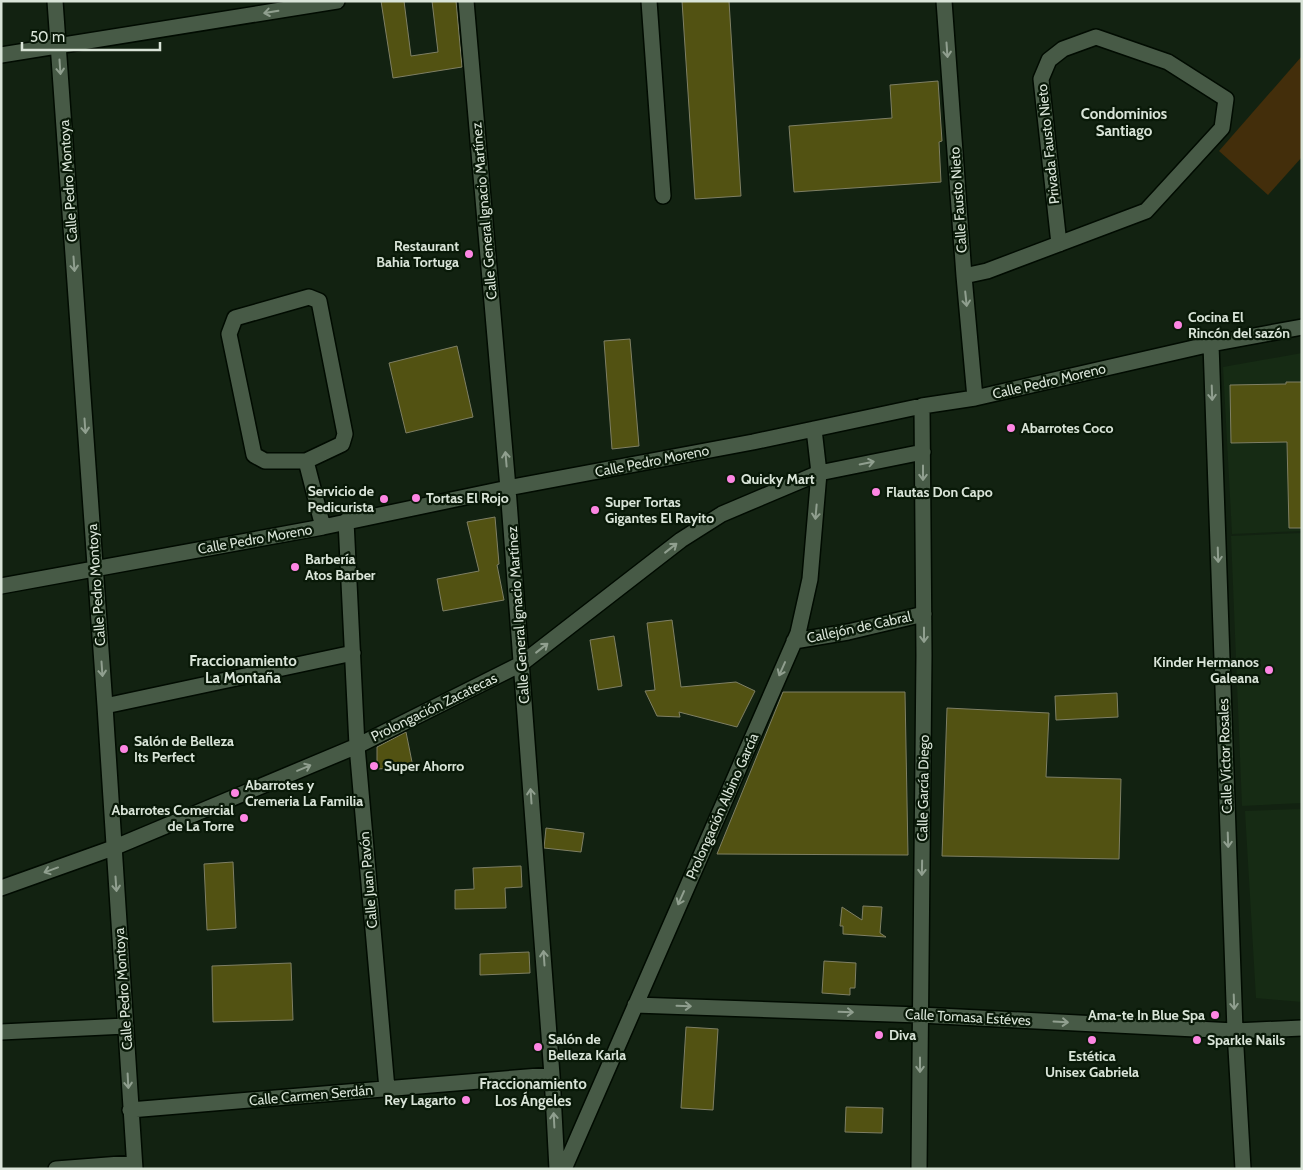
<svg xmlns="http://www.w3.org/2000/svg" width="1303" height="1170" font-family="Cabin,sans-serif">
<rect width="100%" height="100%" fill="#122211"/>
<path fill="#162b14" d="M 1302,353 L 1302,531 L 1232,534 L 1223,367 Z
M 1302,533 L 1302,803 L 1242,806 L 1231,536 Z
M 1302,809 L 1302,1002 L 1256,998 L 1245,811 Z"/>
<path fill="#432e0b" d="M 1302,56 L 1302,157 L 1268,195 L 1219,151 Z"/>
<path fill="#525212" stroke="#7e7f64" d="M 381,1 L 404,1 L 411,56 L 438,52 L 432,1 L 456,1 L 462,67 L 393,78 Z
M 682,1 L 729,1 L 741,196 L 695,199 Z
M 938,81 L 942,141 L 939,142 L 941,182 L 794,192 L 789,126 L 892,118 L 890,85 Z
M 630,339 L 639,446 L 612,449 L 604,341 Z
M 457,346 L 473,417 L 406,433 L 389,363 Z
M 1286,382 L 1302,382 L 1302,528 L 1289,528 L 1287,442 L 1231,443 L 1230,385 L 1286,384 Z
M 495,517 L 499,564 L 497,565 L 504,600 L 443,611 L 437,579 L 479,571 L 467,522 Z
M 672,620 L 681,687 L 736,682 L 755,691 L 737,727 L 679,712 L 680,717 L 657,716 L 645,691 L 655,690 L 647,623 Z
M 614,636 L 622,686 L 598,690 L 590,640 Z
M 783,692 L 905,692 L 908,855 L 717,854 Z
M 1117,693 L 1118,717 L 1056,720 L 1055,696 Z
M 947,708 L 1049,713 L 1046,777 L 1121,779 L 1119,859 L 942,856 Z
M 406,732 L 413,767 L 377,769 L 377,747 Z
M 546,828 L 584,833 L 581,852 L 544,848 Z
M 233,862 L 236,928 L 207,930 L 204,864 Z
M 521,866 L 522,887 L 505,888 L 506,908 L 455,909 L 455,890 L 474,889 L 473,868 Z
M 863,906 L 882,907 L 880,933 L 886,937 L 843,934 L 843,926 L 840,926 L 842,907 L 862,920 Z
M 529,952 L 530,973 L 480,975 L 480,954 Z
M 824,961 L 856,963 L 855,988 L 850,988 L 850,995 L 822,993 Z
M 291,963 L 293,1020 L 213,1022 L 212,966 Z
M 686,1027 L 718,1029 L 713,1110 L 681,1108 Z
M 846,1107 L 883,1108 L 882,1133 L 845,1132 Z"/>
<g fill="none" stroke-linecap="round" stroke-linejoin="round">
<g stroke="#010b01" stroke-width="18">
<path id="minor" d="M 55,1 L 105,706 L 135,1169
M 466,1 L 508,488 L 552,1075 L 557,1169
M 649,1 L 663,196
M 944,1 L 964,276 L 975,398
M 1,55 L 337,1
M 964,276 L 987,271 L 1146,211 L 1222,128 L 1226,99 L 1168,62 L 1096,37 L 1063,49 L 1049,60 L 1041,79 L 1059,244
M 309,297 L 319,301 L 345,434 L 342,444 L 306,461 L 265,461 L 254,455 L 229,334 L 235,318 Z
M 1211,344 L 1235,1031 L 1243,1169
M 306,461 L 323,527
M 346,521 L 357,746 L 387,1089
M 1,586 L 323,527 L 508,488 L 753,442 L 922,406 L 975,398 L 1211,344 L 1302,327
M 794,641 L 848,632 L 924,614
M 105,706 L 353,653
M 1,888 L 113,848 L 357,746 L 521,664 L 681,540 L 722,514 L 819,473 L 923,452
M 635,1005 L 920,1015 L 1235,1031 L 1302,1028
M 1,1032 L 126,1026
M 130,1110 L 552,1075
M 56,1169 L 134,1163
M 564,1169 L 798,633 L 810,579 L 819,473 L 814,429
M 919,1169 L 924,655 L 922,406"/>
</g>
<use href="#minor" stroke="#475a46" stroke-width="15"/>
</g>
<defs><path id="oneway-shaft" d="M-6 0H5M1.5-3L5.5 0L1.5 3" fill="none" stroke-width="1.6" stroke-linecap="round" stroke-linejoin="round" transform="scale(1.25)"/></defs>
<g stroke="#909f8f">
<use href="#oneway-shaft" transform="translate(271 12) rotate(171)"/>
<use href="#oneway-shaft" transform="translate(947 50) rotate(86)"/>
<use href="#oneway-shaft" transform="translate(60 67) rotate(86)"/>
<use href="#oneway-shaft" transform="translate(74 264) rotate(86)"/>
<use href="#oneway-shaft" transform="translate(966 299) rotate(84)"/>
<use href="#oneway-shaft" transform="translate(1212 393) rotate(88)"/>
<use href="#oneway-shaft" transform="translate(85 426) rotate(86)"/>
<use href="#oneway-shaft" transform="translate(506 459) rotate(-95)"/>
<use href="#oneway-shaft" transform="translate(867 463) rotate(-11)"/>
<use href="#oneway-shaft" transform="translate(923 473) rotate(90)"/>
<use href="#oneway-shaft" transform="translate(816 512) rotate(95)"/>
<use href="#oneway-shaft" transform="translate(671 548) rotate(-38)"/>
<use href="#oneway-shaft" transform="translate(1218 555) rotate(88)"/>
<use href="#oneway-shaft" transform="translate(924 635) rotate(90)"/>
<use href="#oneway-shaft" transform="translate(542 648) rotate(-38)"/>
<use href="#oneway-shaft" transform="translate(102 669) rotate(86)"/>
<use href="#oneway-shaft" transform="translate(782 669) rotate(114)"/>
<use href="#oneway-shaft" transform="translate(304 768) rotate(-23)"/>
<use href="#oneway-shaft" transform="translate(531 796) rotate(-94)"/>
<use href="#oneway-shaft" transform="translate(1228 840) rotate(88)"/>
<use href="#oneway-shaft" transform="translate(922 868) rotate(91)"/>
<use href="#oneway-shaft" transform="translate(51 870) rotate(160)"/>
<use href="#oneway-shaft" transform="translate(116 884) rotate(86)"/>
<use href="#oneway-shaft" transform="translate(681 898) rotate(114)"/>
<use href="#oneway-shaft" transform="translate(544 958) rotate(-94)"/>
<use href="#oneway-shaft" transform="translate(1234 1002) rotate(88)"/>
<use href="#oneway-shaft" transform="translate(684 1006) rotate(2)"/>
<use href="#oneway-shaft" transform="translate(846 1012) rotate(2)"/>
<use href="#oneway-shaft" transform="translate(1061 1022) rotate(3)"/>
<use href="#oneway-shaft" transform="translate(920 1065) rotate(90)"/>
<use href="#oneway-shaft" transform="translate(128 1081) rotate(87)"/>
<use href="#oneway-shaft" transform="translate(554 1120) rotate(-93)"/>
</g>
<g fill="#fd86e3" stroke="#091908" stroke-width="2">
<circle cx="469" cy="254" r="5"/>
<circle cx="1178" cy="325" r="5"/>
<circle cx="1011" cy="428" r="5"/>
<circle cx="731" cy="479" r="5"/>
<circle cx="876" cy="492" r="5"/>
<circle cx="416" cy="498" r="5"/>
<circle cx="384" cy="499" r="5"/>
<circle cx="595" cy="510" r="5"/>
<circle cx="295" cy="567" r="5"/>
<circle cx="1269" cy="670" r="5"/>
<circle cx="124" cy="749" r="5"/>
<circle cx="374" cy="766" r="5"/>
<circle cx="235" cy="793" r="5"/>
<circle cx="244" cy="818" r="5"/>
<circle cx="1215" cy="1015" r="5"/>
<circle cx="879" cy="1035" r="5"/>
<circle cx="1092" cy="1040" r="5"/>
<circle cx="1197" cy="1040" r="5"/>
<circle cx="538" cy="1047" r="5"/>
<circle cx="466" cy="1100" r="5"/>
</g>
<g text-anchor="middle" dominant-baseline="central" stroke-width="4.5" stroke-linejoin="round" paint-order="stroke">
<g font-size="14" fill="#d9e4d8" stroke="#091908">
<text transform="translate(1048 144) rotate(-96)">Privada Fausto Nieto</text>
<text transform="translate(68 181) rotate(-94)">Calle Pedro Montoya</text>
<text transform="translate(958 200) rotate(-94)">Calle Fausto Nieto</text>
<text transform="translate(484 211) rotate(-95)">Calle General Ignacio Martínez</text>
<text transform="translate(1049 381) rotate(-13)">Calle Pedro Moreno</text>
<text transform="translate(652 461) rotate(-11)">Calle Pedro Moreno</text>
<text transform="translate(255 539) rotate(-10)">Calle Pedro Moreno</text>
<text transform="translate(96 585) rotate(-94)">Calle Pedro Montoya</text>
<text transform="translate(518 615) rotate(-94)">Calle General Ignacio Martínez</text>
<text transform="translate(859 627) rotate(-12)">Callejón de Cabral</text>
<text transform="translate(434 707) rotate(-26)">Prolongación Zacatecas</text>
<text transform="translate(1225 756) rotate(-92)">Calle Víctor Rosales</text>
<text transform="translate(923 788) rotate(-89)">Calle García Diego</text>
<text transform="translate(722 806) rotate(-66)">Prolongación Albino García</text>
<text transform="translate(368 880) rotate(-95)">Calle Juan Pavón</text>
<text transform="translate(123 989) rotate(-94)">Calle Pedro Montoya</text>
<text transform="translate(968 1017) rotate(3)">Calle Tomasa Estéves</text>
<text transform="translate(311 1095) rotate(-5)">Calle Carmen Serdán</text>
</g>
<g font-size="14" font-weight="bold" fill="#d9e4d8" stroke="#091908" text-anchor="start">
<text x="459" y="246" text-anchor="end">Restaurant<tspan x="459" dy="16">Bahia Tortuga</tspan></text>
<text x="1188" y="317">Cocina El<tspan x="1188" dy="16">Rincón del sazón</tspan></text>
<text x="1021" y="428">Abarrotes Coco</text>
<text x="741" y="479">Quicky Mart</text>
<text x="374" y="491" text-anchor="end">Servicio de<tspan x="374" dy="16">Pedicurista</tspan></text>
<text x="886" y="492">Flautas Don Capo</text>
<text x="426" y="498">Tortas El Rojo</text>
<text x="605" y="502">Super Tortas<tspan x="605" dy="16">Gigantes El Rayito</tspan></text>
<text x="305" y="559">Barbería<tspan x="305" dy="16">Atos Barber</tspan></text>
<text x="1259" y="662" text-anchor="end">Kinder Hermanos<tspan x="1259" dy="16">Galeana</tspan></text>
<text x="134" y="741">Salón de Belleza<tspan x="134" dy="16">Its Perfect</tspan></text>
<text x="384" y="766">Super Ahorro</text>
<text x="245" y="785">Abarrotes y<tspan x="245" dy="16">Cremeria La Familia</tspan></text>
<text x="234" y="810" text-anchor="end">Abarrotes Comercial<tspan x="234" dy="16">de La Torre</tspan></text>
<text x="1205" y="1015" text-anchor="end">Ama-te In Blue Spa</text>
<text x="889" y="1035">Diva</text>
<text x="548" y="1039">Salón de<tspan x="548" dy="16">Belleza Karla</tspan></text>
<text x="1207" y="1040">Sparkle Nails</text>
<text x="1092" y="1056" text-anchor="middle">Estética<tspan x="1092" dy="16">Unisex Gabriela</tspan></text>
<text x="456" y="1100" text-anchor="end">Rey Lagarto</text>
</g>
<g font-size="15" font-weight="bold" fill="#d9e4d8" stroke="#091908">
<text x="1124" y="114">Condominios<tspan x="1124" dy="17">Santiago</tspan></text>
<text x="243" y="661">Fraccionamiento<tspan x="243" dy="17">La Montaña</tspan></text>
<text x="533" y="1084">Fraccionamiento<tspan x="533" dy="17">Los Ángeles</tspan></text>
</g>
</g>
<rect width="1303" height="1170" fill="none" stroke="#d9e4d8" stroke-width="5"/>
<path d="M22 42v8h138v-8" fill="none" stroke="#d9e4d8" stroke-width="2.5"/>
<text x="30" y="42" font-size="15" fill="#d9e4d8" stroke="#091908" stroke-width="4" paint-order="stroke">50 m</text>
</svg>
